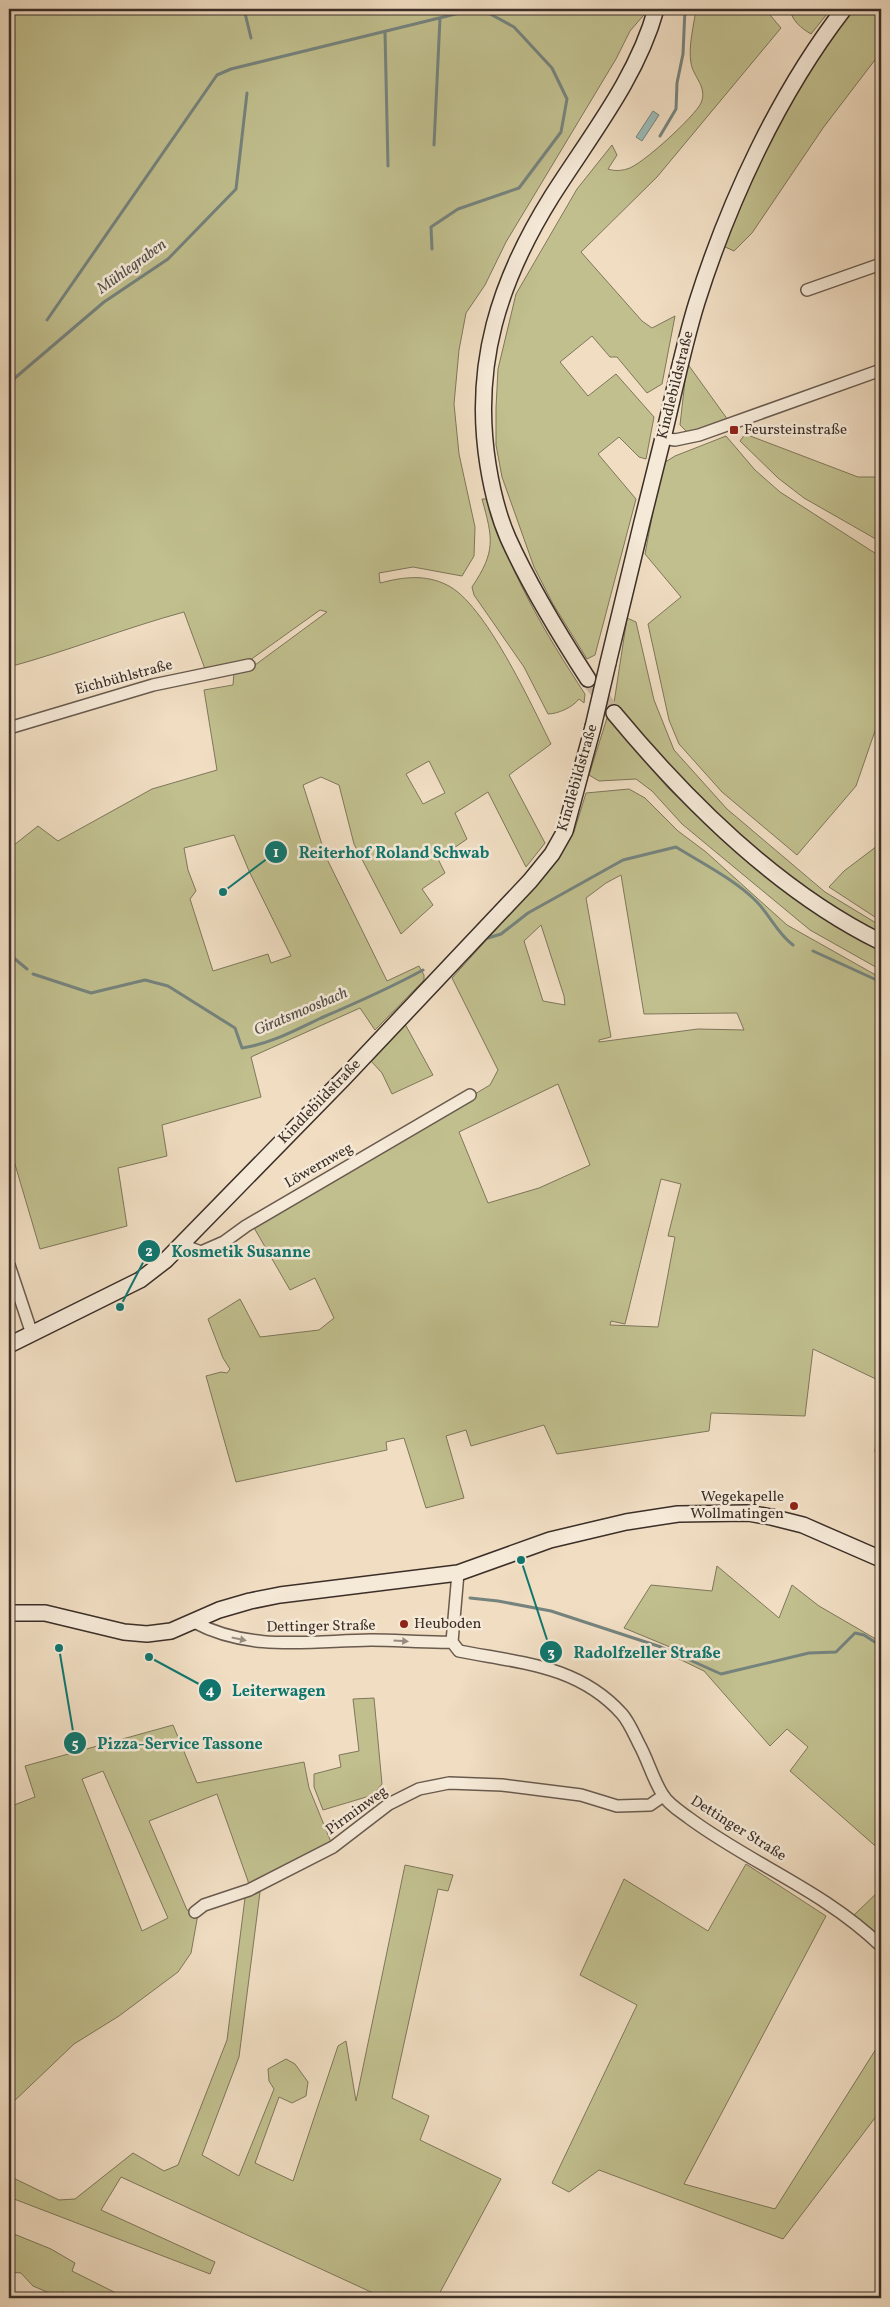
<svg xmlns="http://www.w3.org/2000/svg" width="890" height="2307" font-family="Vollkorn,serif">
<rect width="100%" height="100%" fill="#f0ddc2"/>
<filter id="stains"><feTurbulence type="fractalNoise" baseFrequency=".004" numOctaves="4"/><feColorMatrix values="0 0 0 0 .2 0 0 0 0 .09 0 0 0 0 .02 0 0 0 .5 -.17"/></filter>
<radialGradient id="worn" r=".72"><stop offset=".6" stop-color="#630" stop-opacity="0"/><stop offset="1" stop-color="#630" stop-opacity=".3"/></radialGradient>
<path fill="#c1bf8e" stroke="#7e775b" fill-rule="evenodd" d="M 9,9 L 649,9 L 630,31 L 616,59 L 506,242 L 485,285 L 466,313 L 459,350 L 454,404 L 459,454 L 475,527 L 474,556 L 462,576 L 413,567 L 379,573 L 380,583 C 403,577 425,574 447,585 C 485,603 532,706 551,744 L 509,775 L 545,843 L 526,867 L 488,792 L 455,813 L 467,839 L 438,859 L 445,873 L 422,889 L 433,905 L 401,934 L 354,844 L 339,785 L 321,777 L 303,785 L 326,857 L 387,981 L 419,966 L 424,975 L 424,980 L 375,1030 L 360,1008 L 251,1057 L 261,1097 L 162,1125 L 167,1156 L 118,1168 L 127,1226 L 40,1249 L 9,1144 L 9,849 L 38,826 L 58,841 L 152,789 L 217,770 L 204,690 L 233,685 L 234,672 L 251,668 L 327,612 L 320,610 L 246,663 L 205,669 L 184,612 C 125,628 68,651 9,667 L 9,327 L 15,317 L 9,312 ZM 429,761 L 445,793 L 423,804 L 406,774 ZM 234,835 L 249,871 L 291,956 L 271,963 L 268,954 L 213,971 L 190,899 L 196,891 L 188,870 L 184,848 Z
M 696,9 L 765,9 L 781,28 L 657,177 L 581,252 L 642,321 L 652,328 L 675,316 L 662,384 L 647,393 L 617,357 L 610,357 L 592,336 L 560,362 L 588,396 L 616,374 L 654,417 L 646,459 L 639,457 L 619,437 L 598,454 L 636,499 L 595,655 L 587,659 L 553,604 L 534,567 L 502,477 L 496,445 L 496,408 L 498,369 L 516,294 L 577,189 L 612,145 L 617,155 L 608,169 C 614,171 620,171 627,169 C 641,166 695,116 701,103 C 708,87 693,77 691,63 C 688,46 694,25 696,9 Z
M 790,9 L 831,9 L 811,34 C 801,28 792,21 790,9 Z
M 844,9 L 881,9 L 881,52 L 823,128 L 752,233 L 734,251 L 723,246 L 744,181 Z
M 687,363 L 728,420 L 703,430 L 687,432 L 680,425 Z
M 745,434 L 858,477 L 881,477 L 881,542 L 804,498 L 778,478 L 740,441 Z
M 726,436 L 755,470 L 780,492 L 881,557 L 881,724 L 876,728 L 856,786 L 797,855 L 722,792 L 679,744 L 669,720 L 648,624 L 681,597 L 645,554 L 662,464 L 675,456 Z
M 482,499 L 488,499 C 507,569 545,633 585,694 L 584,703 L 579,699 C 573,707 558,714 548,714 L 524,667 L 474,595 L 472,587 C 496,551 493,539 482,499 Z
M 627,618 L 636,622 L 654,700 L 674,750 L 727,809 L 825,892 L 881,926 L 881,935 L 865,928 C 809,889 753,852 704,806 C 671,775 641,738 614,703 Z
M 607,718 L 668,788 L 723,841 L 754,866 L 881,950 L 881,970 L 810,930 L 682,824 L 652,791 L 636,779 L 599,781 L 589,775 Z
M 629,789 L 645,798 L 678,831 L 706,852 L 787,925 L 881,978 L 881,1451 L 875,1452 L 880,1381 L 813,1349 L 805,1416 L 711,1413 L 709,1431 L 557,1454 L 544,1425 L 471,1446 L 466,1430 L 446,1436 L 464,1498 L 426,1508 L 404,1438 L 386,1442 L 387,1450 L 236,1482 L 206,1376 L 221,1372 L 227,1373 L 230,1369 L 223,1358 L 208,1319 L 240,1299 L 260,1337 L 319,1330 L 334,1318 L 315,1278 L 290,1290 L 253,1226 L 490,1085 L 498,1070 L 452,978 L 549,871 L 574,832 L 586,793 ZM 621,875 L 644,1014 L 737,1013 L 744,1030 L 698,1029 L 599,1042 L 599,1040 L 611,1037 L 586,898 L 606,883 ZM 541,925 L 564,996 L 565,1005 L 543,1001 L 524,941 ZM 558,1084 L 590,1165 L 539,1188 L 488,1203 L 459,1132 ZM 661,1179 L 681,1184 L 668,1236 L 675,1237 L 658,1327 L 610,1325 L 611,1321 L 625,1324 Z
M 881,843 L 881,921 L 829,887 L 844,871 Z
M 405,1024 L 433,1075 L 392,1094 L 382,1073 L 371,1061 Z
M 717,1566 L 779,1618 L 792,1585 L 819,1606 L 881,1642 L 881,1851 L 790,1771 L 808,1747 L 787,1729 L 770,1746 L 704,1671 L 677,1658 L 682,1652 L 624,1628 L 651,1585 L 712,1591 Z
M 374,1698 L 382,1784 L 373,1795 L 323,1810 L 314,1787 L 314,1774 L 341,1767 L 339,1755 L 359,1751 L 353,1699 Z
M 173,1725 L 197,1783 L 304,1762 L 309,1788 L 333,1847 L 249,1890 L 248,1881 L 217,1794 L 149,1821 L 187,1910 L 198,1914 L 191,1953 L 178,1972 L 119,2016 L 74,2044 L 9,2106 L 9,1807 L 35,1797 L 25,1766 ZM 103,1771 L 168,1918 L 142,1931 L 82,1779 Z
M 746,1864 L 826,1916 L 684,2184 L 775,2209 L 881,2041 L 881,2110 L 783,2239 L 599,2170 L 569,2192 L 552,2183 L 637,2005 L 580,1975 L 624,1879 L 708,1931 Z
M 405,1865 L 453,1875 L 448,1891 L 438,1889 L 392,2098 L 429,2116 L 420,2140 L 501,2179 L 437,2298 L 384,2298 L 121,2177 L 101,2210 L 215,2262 L 210,2274 L 14,2199 L 9,2208 L 9,2176 L 59,2200 L 75,2199 L 133,2153 L 164,2171 L 178,2165 L 227,2040 L 245,1898 L 260,1892 L 239,2057 L 202,2155 L 239,2176 L 274,2089 L 269,2081 L 268,2069 L 286,2059 L 295,2064 L 308,2082 L 306,2096 L 292,2103 L 279,2097 L 255,2163 L 293,2181 L 338,2046 L 346,2041 L 356,2101 Z
M 881,1889 L 881,1941 L 854,1915 Z
M 9,2232 L 51,2249 L 75,2263 L 72,2271 L 124,2297 L 84,2298 L 63,2292 L 54,2295 L 33,2286 L 21,2273 L 9,2272 Z"/>
<path fill="#9bbbb8" stroke="#75837e" d="M 653,111 L 659,115 L 642,141 L 636,137 Z"/>
<g fill="none" stroke-linecap="round" stroke-linejoin="round">
<path stroke="#75837e" stroke-width="3" d="M 244,9 L 251,38
M 385,32 L 388,166
M 660,136 L 676,109 L 677,83 L 683,54 L 685,9
M 434,145 L 440,18
M 432,249 L 431,227 L 458,209 L 519,188 L 561,132 L 567,99 L 552,68 L 514,27 L 481,9
M 47,320 L 217,75 L 231,69 L 476,9
M 9,383 L 104,302 L 168,259 L 236,189 L 247,93
M 488,938 L 501,934 L 528,913 L 623,860 L 676,847 C 702,863 735,880 756,901 C 770,915 777,933 793,945
M 813,951 L 881,982
M 9,954 L 27,969
M 33,974 L 91,993 L 145,980 L 168,986 L 235,1028 L 242,1048 C 270,1044 296,1030 321,1018 C 356,1003 390,988 423,970
M 470,1598 L 498,1601 L 551,1611 L 661,1647 L 721,1674 L 809,1653 L 836,1652 L 855,1633 L 864,1635 L 881,1646"/>
<path stroke="#ccbaa3" stroke-width="15" stroke-dasharray="15 8" stroke-linecap="butt" d="M 588,679 L 614,713"/>
<g stroke="#695a4e" stroke-width="14">
<path id="minor" d="M 807,290 L 881,264
M 663,438 L 675,440 L 699,435 L 881,370
M 9,728 L 153,685 L 249,665
M 182,1245 L 201,1252 L 224,1242 L 246,1226 L 470,1095
M 9,1265 L 32,1334
M 458,1573 L 452,1642 L 459,1651 C 520,1663 578,1665 622,1714 C 629,1722 634,1734 639,1744 C 648,1760 653,1780 663,1795 C 668,1804 681,1812 689,1818 C 751,1864 823,1890 881,1946
M 194,1622 C 250,1652 310,1641 371,1640 C 398,1640 425,1643 452,1642
M 195,1912 L 204,1905 L 249,1890 L 333,1847 L 389,1804 L 419,1789 L 449,1783 L 502,1785 L 581,1795 L 617,1806 L 650,1805 L 663,1796"/>
</g>
<g stroke="#3c2f28" stroke-width="18">
<path id="secondary" d="M 608,663 C 626,587 644,513 663,438 C 674,393 683,347 697,302 C 729,201 779,93 844,9
M 588,679 C 559,634 530,587 508,538 C 498,515 492,490 488,465 C 472,365 499,281 552,196 C 590,136 637,78 656,9
M 614,713 C 687,801 777,891 881,942
M 9,1345 L 140,1280 L 166,1260 L 343,1079 L 530,881 L 552,854 L 565,831 L 593,727
M 9,1613 L 45,1613 L 124,1632 L 147,1634 L 171,1631 L 219,1610 L 250,1601 L 280,1595 L 458,1573 L 550,1540 L 626,1522 L 678,1514 L 748,1513 L 771,1517 L 803,1525 L 881,1559"/>
</g>
<use href="#minor" stroke="#f5e9d7" stroke-width="11"/>
<use href="#secondary" stroke="#f5e9d7" stroke-width="15"/>
<g stroke="#3c2f28" stroke-width="18" stroke-linecap="butt">
<path id="secondary-bridge" d="M 593,727 L 608,663"/>
</g>
<use href="#secondary-bridge" stroke="#f5e9d7" stroke-width="15"/>
</g>
<defs><path id="oneway-solid" d="M-6-.8H1V-3.2L6.5 0L1 3.2V.8H-6Z" transform="scale(1.25)"/></defs>
<g fill="#988c80">
<use href="#oneway-solid" transform="translate(239 1639) rotate(12)"/>
<use href="#oneway-solid" transform="translate(401 1641) rotate(4)"/>
</g>
<g fill="#8f2418" stroke="#f5e9d7" stroke-width="2">
<rect x="729" y="425" width="10" height="10" rx="2.5"/>
<circle cx="794" cy="1506" r="5"/>
<circle cx="404" cy="1624" r="5"/>
</g>
<g text-anchor="middle" dominant-baseline="central" stroke-width="5" stroke-linejoin="round" paint-order="stroke">
<g font-size="15" fill="#3c2f28" stroke="#f5e9d7">
<text transform="translate(676 385) rotate(-76)">Kindlebildstraße</text>
<text transform="translate(124 678) rotate(-15)">Eichbühlstraße</text>
<text transform="translate(578 778) rotate(-74)">Kindlebildstraße</text>
<text transform="translate(320 1102) rotate(-46)">Kindlebildstraße</text>
<text transform="translate(319 1166) rotate(-30)">Löwernweg</text>
<text transform="translate(321 1627) rotate(-1)">Dettinger Straße</text>
<text transform="translate(357 1811) rotate(-36)">Pirminweg</text>
<text transform="translate(738 1829) rotate(32)">Dettinger Straße</text>
</g>
<g font-size="15" fill="#3c2f28" stroke="#f5e9d7" text-anchor="start">
<text x="744" y="430">Feursteinstraße</text>
<text x="784" y="1497" text-anchor="end">Wegekapelle<tspan x="784" dy="17">Wollmatingen</tspan></text>
<text x="414" y="1624">Heuboden</text>
</g>
<g font-size="16" font-style="italic" fill="#54524c" stroke="#f5e9d7">
<text transform="translate(132 267) rotate(-36)">Mühlegraben</text>
<text transform="translate(301 1012) rotate(-23)">Giratsmoosbach</text>
</g>
</g>
<path fill="none" stroke="#0f766e" stroke-width="2" d="M223 892L276 852M120 1307L149 1251M521 1560L551 1652M149 1657L210 1690M59 1648L75 1743"/>
<g fill="#0f766e" stroke="#f5e9d7" stroke-width="2">
<circle cx="223" cy="892" r="5"/>
<circle cx="120" cy="1307" r="5"/>
<circle cx="521" cy="1560" r="5"/>
<circle cx="149" cy="1657" r="5"/>
<circle cx="59" cy="1648" r="5"/>
<circle cx="276" cy="852" r="12"/>
<circle cx="149" cy="1251" r="12"/>
<circle cx="551" cy="1652" r="12"/>
<circle cx="210" cy="1690" r="12"/>
<circle cx="75" cy="1743" r="12"/>
</g>
<g font-size="15" text-anchor="middle" font-weight="bold" fill="#fff">
<text x="276" y="857">1</text>
<text x="149" y="1256">2</text>
<text x="551" y="1657">3</text>
<text x="210" y="1695">4</text>
<text x="75" y="1748">5</text>
</g>
<g font-size="16" text-anchor="middle" font-weight="bold" fill="#0f766e" stroke="#f5e9d7" stroke-width="5" stroke-linejoin="round" paint-order="stroke">
<text x="394" y="858">Reiterhof Roland Schwab</text>
<text x="241" y="1257">Kosmetik Susanne</text>
<text x="647" y="1658">Radolfzeller Straße</text>
<text x="279" y="1696">Leiterwagen</text>
<text x="180" y="1749">Pizza-Service Tassone</text>
</g>
<rect width="890" height="2307" fill="none" stroke="#f0ddc2" stroke-width="30"/>
<rect x="10" y="10" width="870" height="2287" fill="none" stroke="#3c2f28" stroke-width="2.5"/>
<rect x="15" y="15" width="860" height="2277" fill="none" stroke="#3c2f28"/>
<rect width="100%" height="100%" filter="url(#stains)"/>
<rect width="100%" height="100%" fill="url(#worn)"/>
</svg>
